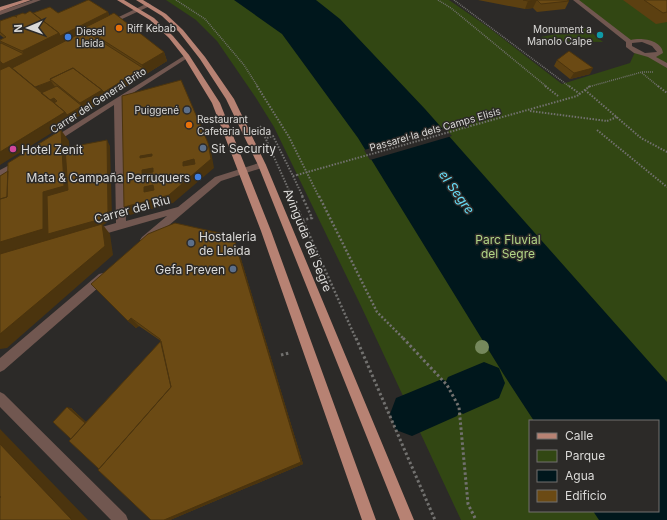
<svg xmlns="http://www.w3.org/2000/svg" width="667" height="520" font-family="Inter,sans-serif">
<rect width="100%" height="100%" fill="#2c2a28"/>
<path fill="#324713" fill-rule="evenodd" d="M 166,0 L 449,0 L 488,27 L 562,84 L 630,63 L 635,52 L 654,56 L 660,50 L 644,41 L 630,42 L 576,0 L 667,0 L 667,520 L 461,520 L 361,306 L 274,127 L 256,98 L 217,41 L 196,20 ZM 530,421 L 658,421 L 658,511 L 530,511 Z
M 586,28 L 603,42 L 546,41 L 541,37 Z"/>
<path fill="#00171c" d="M 234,0 L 316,0 L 340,19 L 425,109 L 667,382 L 667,520 L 599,520 L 593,511 L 658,511 L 658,421 L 534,421 L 504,375 L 358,138 L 282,34 Z"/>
<path fill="#2c2a28" d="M 445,128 L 452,136 L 370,160 L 364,150 Z"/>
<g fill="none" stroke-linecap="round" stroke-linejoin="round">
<path fill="#00171c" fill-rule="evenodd" d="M 484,362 L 499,368 L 505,383 L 499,398 L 463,414 L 459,412 L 457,416 L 412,436 L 396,430 L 390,414 L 396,398 L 442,379 L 446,381 L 448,377 Z"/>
<path stroke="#72716f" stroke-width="1.5" stroke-dasharray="1 1" stroke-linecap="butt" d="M 176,0 L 205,19 L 244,65 L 258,87
M 438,0 L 451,8 L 547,87
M 454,0 L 570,87
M 642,73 L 659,87
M 588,87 L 642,72 L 653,72"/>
<path stroke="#72716f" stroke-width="2" stroke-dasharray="1.5 1.5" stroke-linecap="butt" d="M 257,86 L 289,137 L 319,197
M 545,86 L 558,96
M 569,86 L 580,94
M 658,86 L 667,93
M 585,90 L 641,138 L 667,152
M 577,96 L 590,86
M 607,121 L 617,117
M 260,126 L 292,197
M 597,130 L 667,187
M 267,138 L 273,136 L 293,176 L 297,175
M 293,176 L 303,197"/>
<path stroke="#72716f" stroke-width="2.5" stroke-dasharray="2 2" stroke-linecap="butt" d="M 292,196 L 356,339
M 302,196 L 312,218 L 303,220
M 319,196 L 377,312 L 404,339
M 244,236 L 253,234"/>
<path stroke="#72716f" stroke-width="3" stroke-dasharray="2.5 2.5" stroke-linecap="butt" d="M 356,338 L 435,520
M 403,338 L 447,385 L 459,407 L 468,504 L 476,520
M 281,355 L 289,353"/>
<path fill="#715750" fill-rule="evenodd" d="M 33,0 L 41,0 L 0,15 L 0,11 Z
M 573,0 L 579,0 L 631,40 C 641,37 662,40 663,53 L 656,57 L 667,63 L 667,68 L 648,57 L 634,53 L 626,47 L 626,42 ZM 642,42 L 652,46 L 657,52 L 645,53 L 632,46 L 632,43 Z
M 148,3 L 151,5 L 150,6 L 109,25 L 104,24 Z
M 187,54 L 189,55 L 189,57 L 122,100 L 126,221 L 178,207 L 215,177 L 262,162 L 266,165 L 265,167 L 221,181 L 148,243 L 142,243 L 140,240 L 142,237 L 167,216 L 94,237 L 91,236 L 89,233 L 91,230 L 116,223 L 114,105 L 55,143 L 52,144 L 48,141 Z
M 19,160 L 23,163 L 22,165 L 0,177 L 0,170 Z
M 103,273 L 107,274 L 108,277 L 107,280 L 4,370 L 0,372 L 0,358 L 99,274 Z
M 0,392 L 4,394 L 126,515 L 128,520 L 111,520 L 0,407 Z"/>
<path fill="#b78273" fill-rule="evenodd" d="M 23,0 L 31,0 L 0,11 L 0,7 Z
M 117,0 L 124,0 L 154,18 L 173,36 L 189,55 L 220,103 L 271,231 L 376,520 L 362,520 L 261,231 L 212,103 L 184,57 L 169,38 L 150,20 Z
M 136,0 L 143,0 L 166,14 L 183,30 L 205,57 L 234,99 L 266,165 L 414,520 L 400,520 L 258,165 L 226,99 L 200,59 L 179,32 L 162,16 Z"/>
<path stroke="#72716f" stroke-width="2" stroke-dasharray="1.5 1.5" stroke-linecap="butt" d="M 530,111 L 607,121
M 297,175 L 577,96"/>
</g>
<circle fill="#75885c" cx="482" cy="347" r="7"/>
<path fill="#5c4011" d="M 478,0 L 567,0 L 569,1 L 565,9 L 537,12 L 533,8 L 525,9 Z
M 623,0 L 667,0 L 667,22 L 656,24 Z
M 108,12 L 109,15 L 164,52 L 167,61 L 71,121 L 0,42 L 0,40 L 4,38 L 0,35 L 0,21 L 25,14 L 33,13 L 58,13 Z
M 557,60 L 590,74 L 570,79 L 554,66 Z
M 237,246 L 303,464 L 170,520 L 151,520 L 99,469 L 71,439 L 71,408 L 86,422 L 161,341 L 139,326 L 136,328 L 128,321 Z"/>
<path fill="#4b340e" d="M 537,0 L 533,8 L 525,9 L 528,1 Z
M 108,12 L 110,18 L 84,28 L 85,31 L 0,74 L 0,62 L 24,54 L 22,51 L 59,33 Z
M 164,52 L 167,61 L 0,165 L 0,152 L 65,112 L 82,106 L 80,103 L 102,90 L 143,68 L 142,65 Z
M 593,68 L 590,74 L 570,79 L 574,73 Z
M 51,81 L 55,87 L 39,94 L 34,88 Z
M 54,98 L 58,105 L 56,106 L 49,100 Z
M 61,130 L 69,141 L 73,196 L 54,232 L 107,140 L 110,146 L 112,217 L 105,224 L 103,225 L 110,234 L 113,255 L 7,348 L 0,349 L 0,242 L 43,192 Z
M 208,143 L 211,151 L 214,168 L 173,203 L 130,215 L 124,207 L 211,159 Z
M 152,154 L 156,162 L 140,158 L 140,156 Z
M 194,159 L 198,168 L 183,166 L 183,162 Z
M 153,168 L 157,177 L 142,174 L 142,170 Z
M 153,185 L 158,194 L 144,192 L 144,187 Z
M 233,236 L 237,246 L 303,464 L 170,520 L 164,520 Z
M 131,318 L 139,326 L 136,328 L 128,321 Z
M 67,407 L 71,408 L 93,429 L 76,443 Z
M 0,429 L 88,520 L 72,520 L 0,444 Z"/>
<path fill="#6b4a14" stroke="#4b340e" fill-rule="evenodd" d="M 88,0 L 89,0 L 108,12 L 60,36 L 59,33 L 33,13 L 50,7 L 58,13 Z
M 523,0 L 567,0 L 569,1 L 541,4 L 537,0 L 528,1 Z
M 644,0 L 667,0 L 667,12 L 663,13 Z
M 30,11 L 59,33 L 22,51 L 0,41 L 0,40 L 6,37 L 0,32 L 0,21 L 14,16 L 17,17 L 15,16 L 23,13 L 25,14 Z
M 114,13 L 164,52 L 142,65 L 84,28 Z
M 85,31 L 143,68 L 104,92 L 102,90 L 73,68 L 50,79 L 51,81 L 35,87 L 12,68 Z
M 1,43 L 24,54 L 3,64 L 0,61 L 0,44 Z
M 569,51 L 593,68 L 574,73 L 557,60 Z
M 9,66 L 65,112 L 0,152 L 0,70 Z
M 73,68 L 102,90 L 80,103 L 50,79 Z
M 181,80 L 208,143 L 211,159 L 169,195 L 124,207 L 122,96 ZM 152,154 L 152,156 L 140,158 L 140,156 ZM 194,159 L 195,164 L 183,166 L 183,162 ZM 153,168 L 153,172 L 142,174 L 142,170 ZM 153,185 L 154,190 L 144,192 L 144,187 Z
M 57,86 L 82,106 L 67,115 L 65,112 L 54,103 L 57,101 L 54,98 L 50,100 L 41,93 Z
M 61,130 L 64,186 L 43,192 L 43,229 L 0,242 L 0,199 L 7,197 L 8,163 Z
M 107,140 L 108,211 L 101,219 L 48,234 L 47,196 L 68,190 L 65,148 Z
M 8,171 L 7,197 L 0,199 L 0,176 Z
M 175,223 L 233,236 L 301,462 L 164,520 L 151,520 L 98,470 L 171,387 L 160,339 L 131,318 L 128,321 L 91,284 L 148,234 Z
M 102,224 L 105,246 L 0,334 L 0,254 Z
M 161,341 L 171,387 L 99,469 L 69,441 Z
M 67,407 L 85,423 L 71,439 L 53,422 Z
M 0,444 L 72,520 L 0,520 L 0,498 L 1,497 L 0,496 Z"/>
<g fill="#e8710a" stroke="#2c2a28" stroke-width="1.5">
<circle cx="119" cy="28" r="4"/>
<circle cx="189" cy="125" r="4"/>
</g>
<circle fill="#0f9aa8" stroke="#2c2a28" stroke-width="1.5" cx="600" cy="35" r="4"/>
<g fill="#3f7fe0" stroke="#2c2a28" stroke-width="1.5">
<circle cx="68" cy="37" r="4"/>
<circle cx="198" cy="177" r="4"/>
</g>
<g fill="#5c6f8a" stroke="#2c2a28" stroke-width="1.5">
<circle cx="187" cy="110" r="4"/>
<circle cx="203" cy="148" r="4"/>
<circle cx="191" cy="243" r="4"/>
<circle cx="233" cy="269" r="4"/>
</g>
<circle fill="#d1479c" stroke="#2c2a28" stroke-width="1.5" cx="13" cy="149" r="4"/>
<g text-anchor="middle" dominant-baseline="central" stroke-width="3" stroke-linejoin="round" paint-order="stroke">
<g font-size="10" fill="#dbdad8" stroke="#2c2a28" text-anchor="start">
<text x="127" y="28">Riff Kebab</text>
<text x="592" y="29" text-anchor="end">Monument a<tspan x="592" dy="12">Manolo Calpe</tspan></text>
<text x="76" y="31">Diesel<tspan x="76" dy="12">Lleida</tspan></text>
<text x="179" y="110" text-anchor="end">Puiggené</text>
<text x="197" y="119">Restaurant<tspan x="197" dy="12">Cafeteria Lleida</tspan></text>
</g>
<g font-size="10" fill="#dbdad8" stroke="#2c2a28">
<text transform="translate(98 100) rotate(-33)">Carrer del General Brito</text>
<text transform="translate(435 129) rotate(-16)">Passarel·la dels Camps Elisis</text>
</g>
<g font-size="12" fill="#dbdad8" stroke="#2c2a28" text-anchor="start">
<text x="211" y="148">Sit Security</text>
<text x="21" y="149">Hotel Zenit</text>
<text x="190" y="177" text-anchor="end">Mata &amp; Campaña Perruquers</text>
<text x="199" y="236">Hostaleria<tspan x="199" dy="14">de Lleida</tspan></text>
<text x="225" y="269" text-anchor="end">Gefa Preven</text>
</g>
<g font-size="12" fill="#dbdad8" stroke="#2c2a28">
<text transform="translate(132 209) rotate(-15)">Carrer del Riu</text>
<text transform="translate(308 240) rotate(68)">Avinguda del Segre</text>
</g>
<g font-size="12" fill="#b1d586" stroke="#2c2a28">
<text x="508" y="239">Parc Fluvial<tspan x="508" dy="14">del Segre</tspan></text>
</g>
<g font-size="13" font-style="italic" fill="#66dbf5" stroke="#2c2a28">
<text transform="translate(457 192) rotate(54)">el Segre</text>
</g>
</g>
<rect x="529" y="420" width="130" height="92" fill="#2c2a28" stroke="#72706e"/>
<rect x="537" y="433" width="20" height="6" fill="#b78273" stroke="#72706e"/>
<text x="565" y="440" font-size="12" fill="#dbdad8">Calle</text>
<rect x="537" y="450" width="20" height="12" fill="#324713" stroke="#72706e"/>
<text x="565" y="460" font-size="12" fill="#dbdad8">Parque</text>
<rect x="537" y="470" width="20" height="12" fill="#00171c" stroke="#72706e"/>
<text x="565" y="480" font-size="12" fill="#dbdad8">Agua</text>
<rect x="537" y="490" width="20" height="12" fill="#6b4a14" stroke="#72706e"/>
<text x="565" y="500" font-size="12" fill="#dbdad8">Edificio</text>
<g transform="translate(28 28) rotate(268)" stroke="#2c2a28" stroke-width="3" paint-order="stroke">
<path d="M0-3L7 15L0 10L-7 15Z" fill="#dbdad8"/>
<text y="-6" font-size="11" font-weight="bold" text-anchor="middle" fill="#dbdad8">N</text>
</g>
</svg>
